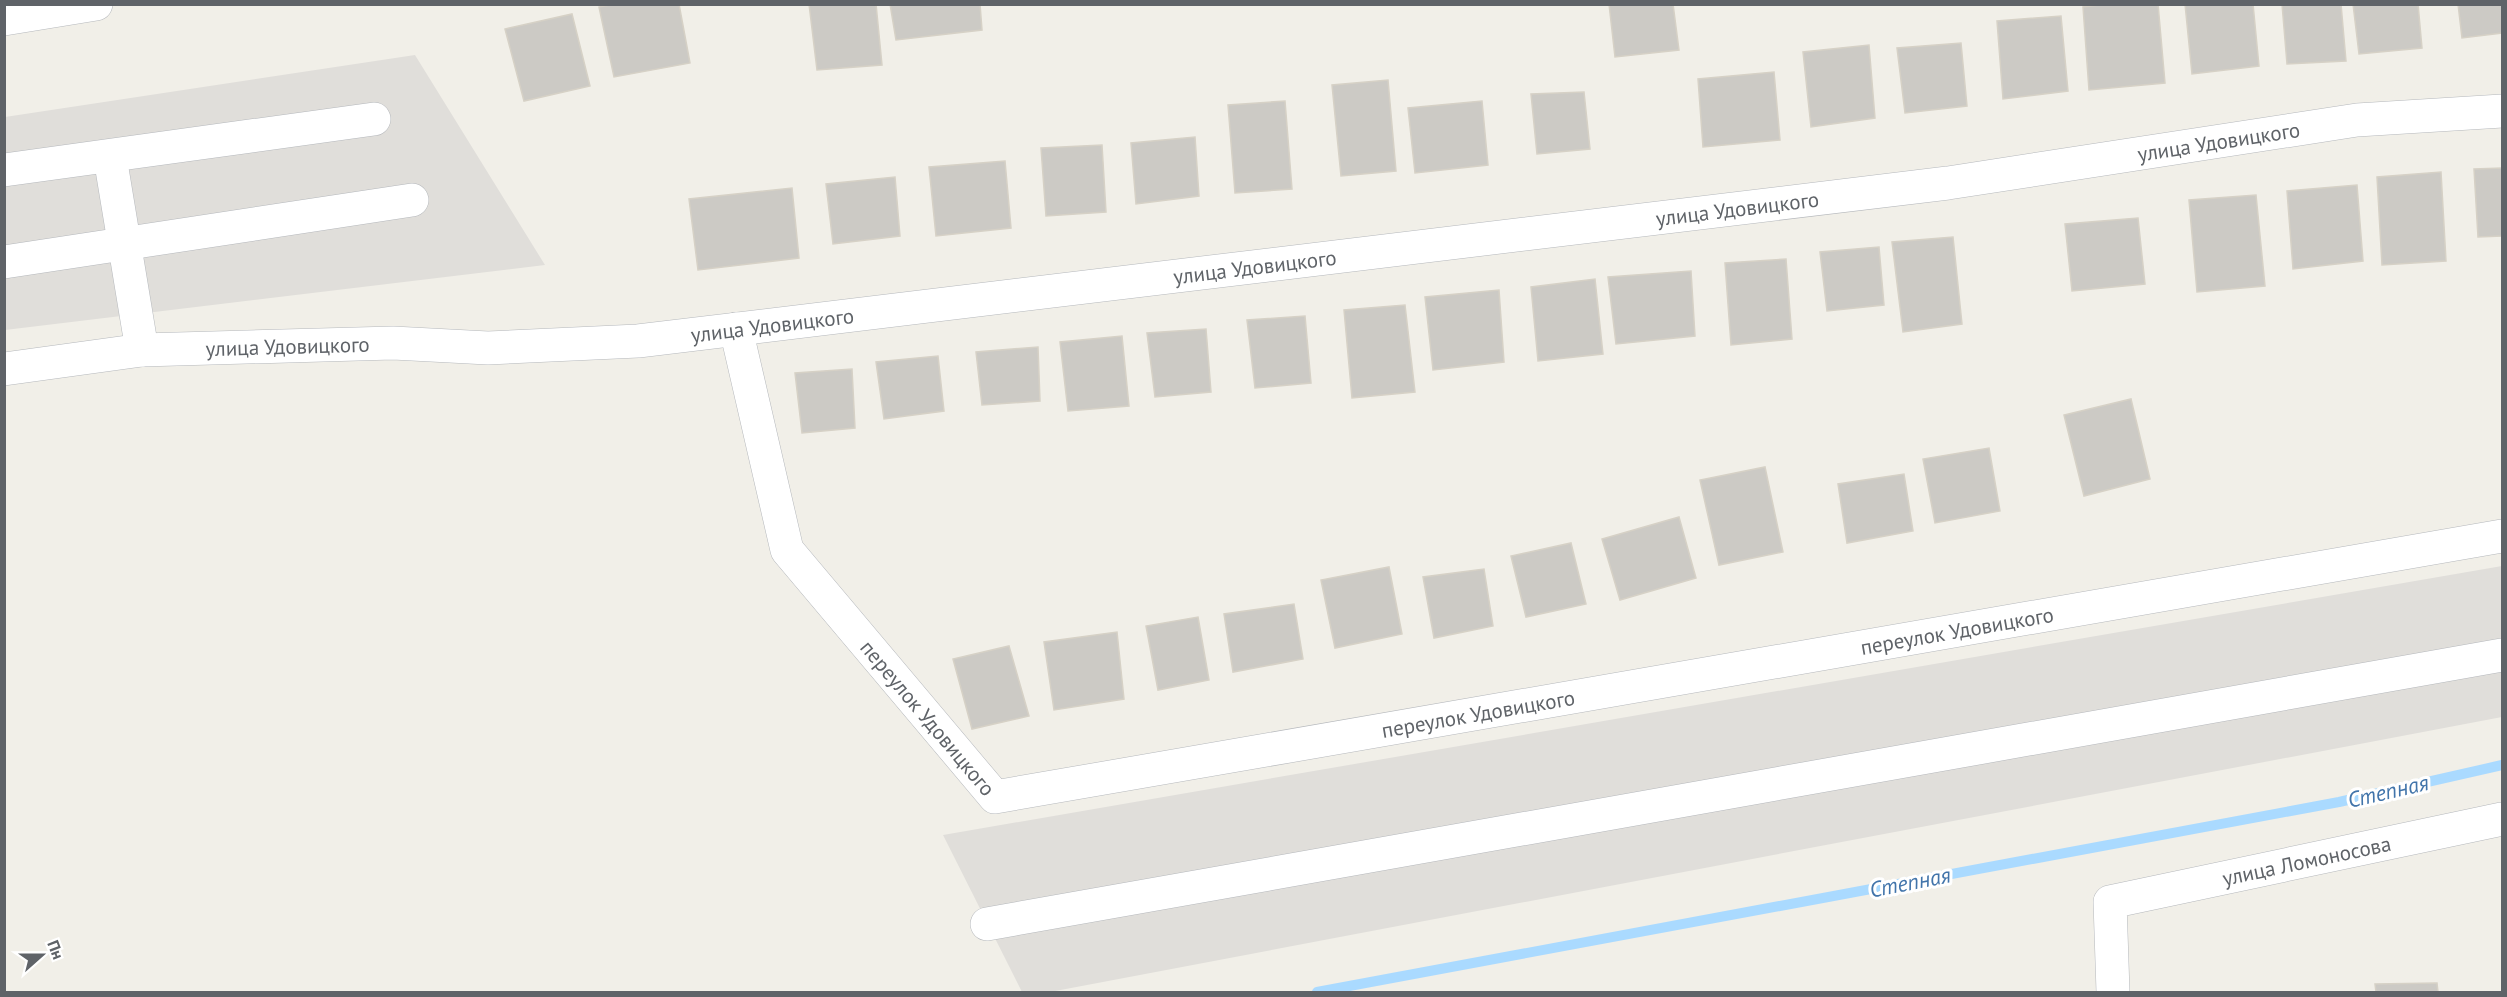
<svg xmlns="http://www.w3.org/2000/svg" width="2507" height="997" font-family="'PT Sans',sans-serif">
<rect width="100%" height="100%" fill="#f1efe8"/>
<path fill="#e0deda" d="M 415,55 L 545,265 L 5,330 L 5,117 Z
M 2502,566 L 2502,717 L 1050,992 L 1022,992 L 943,835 Z"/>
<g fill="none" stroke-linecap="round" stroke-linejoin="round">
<path stroke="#aadaff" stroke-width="10" d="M 1317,992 L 2339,802 L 2502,765"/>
</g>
<path fill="#cccac5" stroke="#d6d1c6" stroke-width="1.5" d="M 615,4 L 679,4 L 690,63 L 614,77 L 599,7 Z
M 809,4 L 876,4 L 882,65 L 817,70 Z
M 890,4 L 980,4 L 982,30 L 896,40 Z
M 1609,4 L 1673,4 L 1679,50 L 1615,57 Z
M 2107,4 L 2158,4 L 2165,83 L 2089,90 L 2083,7 Z
M 2185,4 L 2253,4 L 2259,66 L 2192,74 Z
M 2282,4 L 2341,4 L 2346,61 L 2287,64 Z
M 2353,4 L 2418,4 L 2422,48 L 2359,54 Z
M 2458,4 L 2502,4 L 2502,33 L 2462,38 Z
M 572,14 L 590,86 L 524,101 L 505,29 Z
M 2061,16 L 2068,91 L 2003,99 L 1997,21 Z
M 1961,43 L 1967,106 L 1905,113 L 1897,48 Z
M 1869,45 L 1875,118 L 1811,127 L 1803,52 Z
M 1774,72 L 1780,140 L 1703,147 L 1698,79 Z
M 1388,80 L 1396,171 L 1341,176 L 1332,85 Z
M 1584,92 L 1590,149 L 1537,154 L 1531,94 Z
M 1285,101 L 1292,189 L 1235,193 L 1228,105 Z
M 1482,101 L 1488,165 L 1415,173 L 1408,108 Z
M 1195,137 L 1199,196 L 1136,204 L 1131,143 Z
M 1102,145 L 1106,212 L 1046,216 L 1041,148 Z
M 1005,161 L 1011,228 L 936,236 L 929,167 Z
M 2502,168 L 2502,236 L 2478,237 L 2474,169 Z
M 2441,172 L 2446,261 L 2382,265 L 2377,177 Z
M 895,177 L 900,236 L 833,244 L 826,184 Z
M 2357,185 L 2363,261 L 2293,269 L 2287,191 Z
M 792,188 L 799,258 L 698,270 L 689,199 Z
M 2256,195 L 2265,286 L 2197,292 L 2189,200 Z
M 2138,218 L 2145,284 L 2072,291 L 2065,224 Z
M 1953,237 L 1962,324 L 1903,332 L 1892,242 Z
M 1879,247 L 1884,305 L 1827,311 L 1820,252 Z
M 1786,259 L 1792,339 L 1731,345 L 1725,263 Z
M 1691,271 L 1695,336 L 1616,344 L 1608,277 Z
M 1595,279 L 1603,354 L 1538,361 L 1531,287 Z
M 1499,290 L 1504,362 L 1433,370 L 1425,297 Z
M 1405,305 L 1415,392 L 1352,398 L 1344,310 Z
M 1305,316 L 1311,383 L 1255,388 L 1247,320 Z
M 1206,329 L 1211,392 L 1155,397 L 1147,333 Z
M 1122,336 L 1129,406 L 1068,411 L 1060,342 Z
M 1038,347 L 1040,401 L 982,405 L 976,352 Z
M 938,356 L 944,411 L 884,419 L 876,362 Z
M 852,369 L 855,428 L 802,433 L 795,373 Z
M 2131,399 L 2150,479 L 2084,496 L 2064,415 Z
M 1989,448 L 2000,511 L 1935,523 L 1923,459 Z
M 1765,467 L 1783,552 L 1719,565 L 1700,480 Z
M 1904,474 L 1913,531 L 1847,543 L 1838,484 Z
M 1679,517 L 1696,578 L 1620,600 L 1602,539 Z
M 1571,543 L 1586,604 L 1526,617 L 1511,556 Z
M 1389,567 L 1402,634 L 1335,648 L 1321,580 Z
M 1484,569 L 1493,626 L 1434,638 L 1423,577 Z
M 1294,604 L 1303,659 L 1233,672 L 1224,614 Z
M 1198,617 L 1209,680 L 1158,690 L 1146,626 Z
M 1117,632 L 1124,699 L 1054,710 L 1044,642 Z
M 1009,646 L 1029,716 L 972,729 L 953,659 Z
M 2437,983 L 2438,992 L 2376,992 L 2375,984 Z"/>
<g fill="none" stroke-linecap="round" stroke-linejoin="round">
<g stroke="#b5b8bc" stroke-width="34">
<g id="minor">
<path d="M 4,19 L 96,4"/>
<path d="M 110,157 L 142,350"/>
<path d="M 4,170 L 374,119"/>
<path d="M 4,262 L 412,200"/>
<path id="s1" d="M 736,329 L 787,550 L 995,797 L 2502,536"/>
<path id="s2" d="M 4,369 L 142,350 L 393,343 L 488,348 L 638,341 L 1948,183 L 2357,120 L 2502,111"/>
<path d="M 987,924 L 2502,655"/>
<path id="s3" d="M 2113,992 L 2110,902 L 2502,819"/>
</g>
</g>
<use href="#minor" stroke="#fff" stroke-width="33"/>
</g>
<g text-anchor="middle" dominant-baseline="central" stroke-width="6" stroke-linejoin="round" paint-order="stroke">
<g font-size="21" fill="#5f6368" stroke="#fff">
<text stroke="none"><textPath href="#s2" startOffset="2229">улица Удовицкого</textPath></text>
<text stroke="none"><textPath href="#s2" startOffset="1743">улица Удовицкого</textPath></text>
<text stroke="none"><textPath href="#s2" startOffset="1257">улица Удовицкого</textPath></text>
<text stroke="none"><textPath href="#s2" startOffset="771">улица Удовицкого</textPath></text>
<text stroke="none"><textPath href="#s2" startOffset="285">улица Удовицкого</textPath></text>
<text stroke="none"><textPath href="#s1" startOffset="1526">переулок Удовицкого</textPath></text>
<text stroke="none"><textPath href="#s1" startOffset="1040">переулок Удовицкого</textPath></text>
<text stroke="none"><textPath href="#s1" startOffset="446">переулок Удовицкого</textPath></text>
<text stroke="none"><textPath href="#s3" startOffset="291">улица Ломоносова</textPath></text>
</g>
<g font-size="22" font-style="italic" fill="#4174aa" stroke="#fff">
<text transform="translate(2388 791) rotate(-13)">Степная</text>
<text transform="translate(1910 882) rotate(-11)">Степная</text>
</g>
</g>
<rect width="2507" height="997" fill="none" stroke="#5f6368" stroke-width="12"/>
<g transform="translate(42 955) rotate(69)" stroke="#ffffff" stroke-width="4.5" paint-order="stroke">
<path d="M0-4.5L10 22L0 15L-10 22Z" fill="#5f6368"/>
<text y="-9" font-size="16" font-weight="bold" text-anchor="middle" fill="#5f6368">Пн</text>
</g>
</svg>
